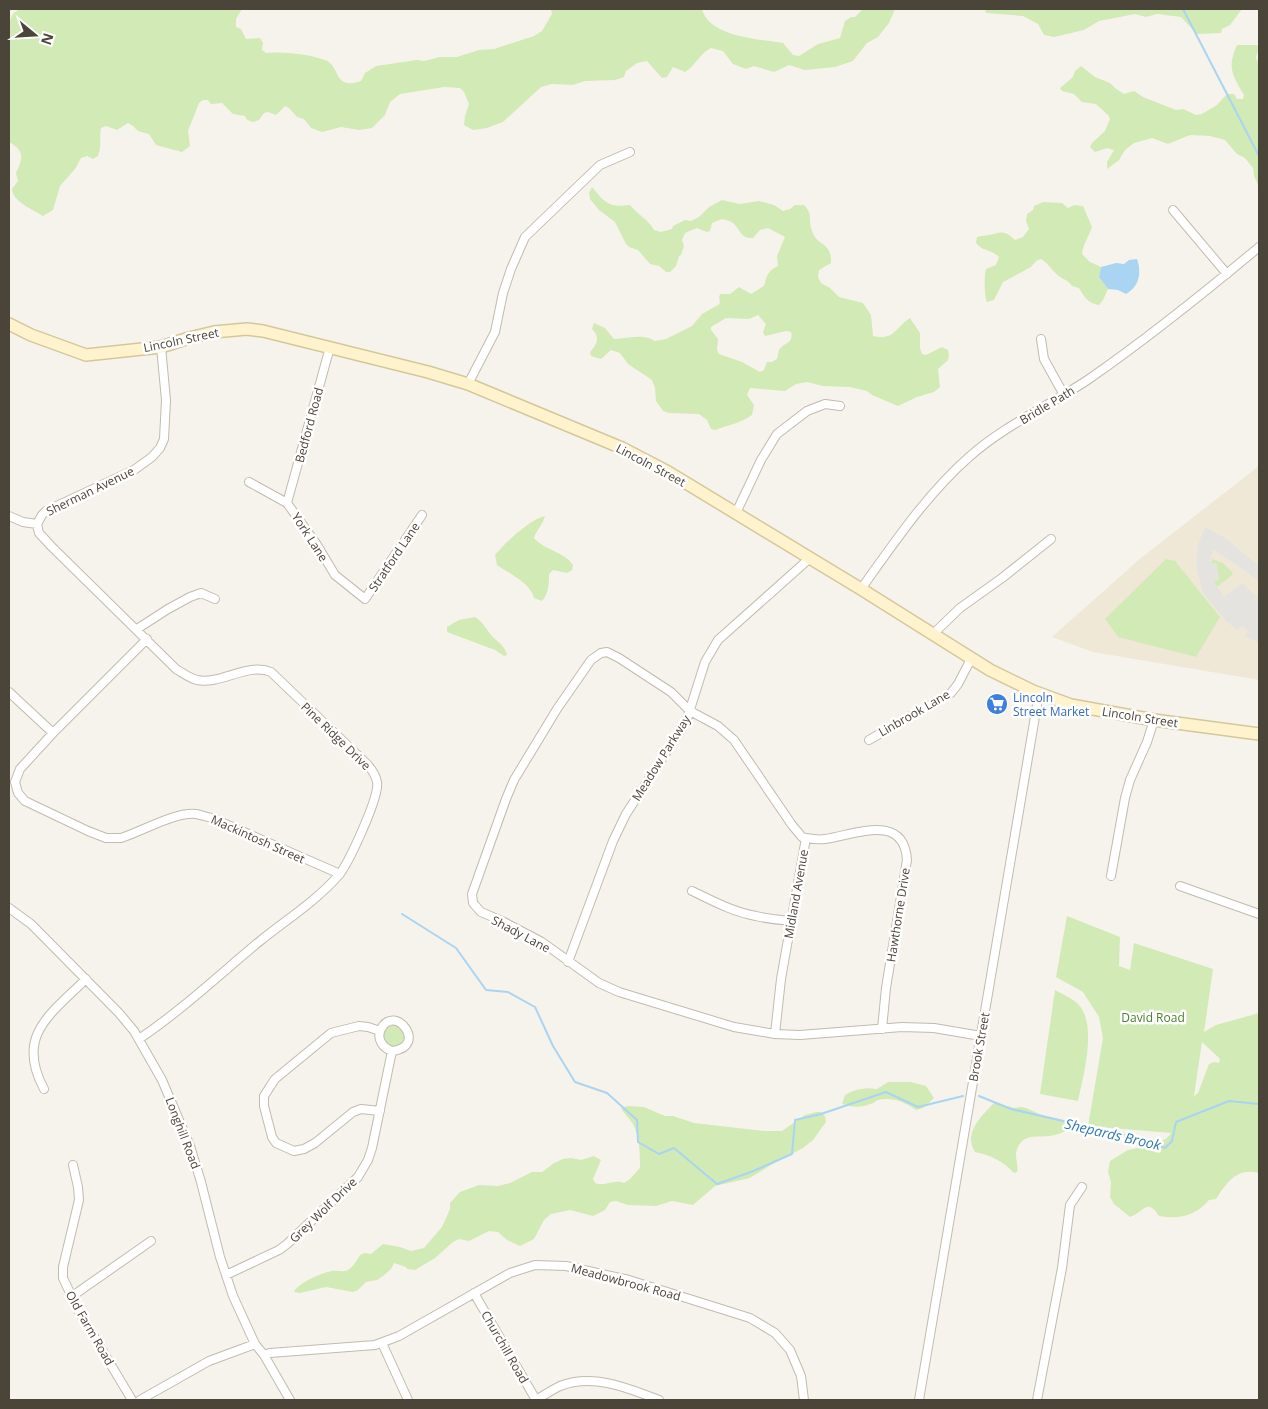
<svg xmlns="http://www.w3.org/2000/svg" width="1268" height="1409" font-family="'Open Sans',sans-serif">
<rect width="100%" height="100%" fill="#f6f3ec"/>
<path fill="#efe8d6" d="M 1259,466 L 1259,680 L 1093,652 L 1052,637 L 1141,558 Z"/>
<path fill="#d2eab5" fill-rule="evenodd" d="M 21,9 L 242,9 L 236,19 L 236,27 L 241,29 L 246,39 L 260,38 L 263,43 L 262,50 L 266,53 C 281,51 310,54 325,60 C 341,66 333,91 361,81 L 365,73 L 376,66 L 417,60 L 424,61 L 440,57 L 457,57 L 479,50 L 494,49 L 534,36 L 542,31 L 552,14 L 551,9 L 702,9 C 709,37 759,39 783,43 L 793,55 L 799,56 L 818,44 L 840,38 L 845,21 L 851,17 L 855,17 L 861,11 L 861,9 L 895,9 L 889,23 L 878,37 L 867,43 L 853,61 L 835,67 L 805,70 L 789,65 L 774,72 L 754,66 L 746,69 L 733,64 L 723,51 L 711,48 C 699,54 696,65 685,72 L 673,67 L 667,77 L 662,78 L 647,61 L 637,63 L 626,71 L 624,77 L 615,80 L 585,81 L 573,85 L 552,84 L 541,87 L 503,122 L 487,128 L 473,130 L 464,125 L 465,116 L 469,104 L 464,92 L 460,88 L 444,87 L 400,94 L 390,102 L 385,115 L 372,128 L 359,130 L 341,127 L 322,132 L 311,128 L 304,119 L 297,117 L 289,108 L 285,106 L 276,115 L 268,112 L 264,113 L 259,120 L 253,122 L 247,120 L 245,116 L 233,114 L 222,103 L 211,104 L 208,100 L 203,100 L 199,103 L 188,131 L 190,146 L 182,152 L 156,145 L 149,134 L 138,131 L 133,126 L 128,123 L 117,130 L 106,126 L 101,128 C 99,138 102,146 98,156 L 93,159 L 87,156 L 81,158 L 75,169 L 60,186 L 53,210 L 43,216 C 32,209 13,202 12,189 L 18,181 L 16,173 C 23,158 25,151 9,142 L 9,46 C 13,33 3,15 21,9 Z
M 985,9 L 1242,9 L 1230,25 L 1222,29 L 1221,33 L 1197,34 L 1181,17 L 1157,14 L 1146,17 L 1135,14 L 1099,21 L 1084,30 L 1054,37 L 1044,35 L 1038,24 L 1023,16 L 986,13 Z
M 1237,45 L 1257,45 L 1259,47 L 1256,57 L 1257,61 L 1259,61 L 1259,187 L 1254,176 L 1253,168 L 1245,158 L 1237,154 L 1225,140 L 1210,136 L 1190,135 L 1168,144 L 1152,138 L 1134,143 L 1125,150 L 1119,160 L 1107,169 L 1107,162 L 1114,150 L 1107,148 L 1095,152 L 1090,147 L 1092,143 L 1105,131 L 1110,119 L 1108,115 L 1096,104 L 1082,102 L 1074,94 L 1062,91 L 1060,88 L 1073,77 L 1075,71 L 1081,66 L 1095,77 L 1110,83 L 1115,88 L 1124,94 L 1134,91 L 1143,97 L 1176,110 L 1183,109 L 1196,115 L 1202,114 L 1217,105 L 1227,94 L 1234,94 L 1237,99 L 1243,99 L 1244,95 C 1232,75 1227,67 1237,45 Z
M 592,187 C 605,203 609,208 630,205 C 637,214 649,220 654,230 L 661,232 L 672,229 L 673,226 L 685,220 L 691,221 L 699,217 L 709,207 L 722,200 L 740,204 L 759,201 L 774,205 L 783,211 L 790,209 L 795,205 L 804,205 C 813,214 808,219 812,231 C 817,247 832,241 831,263 L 819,270 L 818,277 L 821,283 L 830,288 L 839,297 L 863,303 L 871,315 L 873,336 C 894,341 896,327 910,318 L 920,333 L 920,348 L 922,354 L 926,355 L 942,347 L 948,350 L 949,355 L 948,360 L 938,369 L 940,387 L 934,392 L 917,397 L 898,406 L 872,395 L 867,391 L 850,387 L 823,386 L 807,382 L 796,384 L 785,391 L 750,388 L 747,395 L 754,405 L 752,415 C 741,423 728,425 715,430 L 711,429 L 707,420 L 699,414 L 669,413 L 663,411 L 656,401 L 655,388 L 652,380 L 628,364 L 620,353 L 611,350 L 601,359 L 591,356 L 590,352 C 598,343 600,337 592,329 L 594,323 L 605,328 L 614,339 C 628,339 644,333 655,341 L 666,339 L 692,326 L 702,314 L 718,305 L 720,303 L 719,296 L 721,294 L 730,294 L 739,287 L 751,294 L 764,286 C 767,276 767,271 778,266 L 777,256 L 785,237 L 768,228 L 760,230 L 753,238 C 741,239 741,231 734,224 C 731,221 726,220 722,219 L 712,223 L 710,231 L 707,232 L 697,228 L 685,233 L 682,240 L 684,246 L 681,255 L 679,256 L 676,266 L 670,272 L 666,272 L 659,266 L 650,264 L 638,250 L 629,247 L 626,244 L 615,222 L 599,210 L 590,199 L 589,193 ZM 758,315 L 766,324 L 763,332 L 765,336 L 786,331 L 791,332 C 794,344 784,342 779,350 C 778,353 778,356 777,359 L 772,362 L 767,362 L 764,370 L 760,372 L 742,362 L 719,354 L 717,350 L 718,339 L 711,330 L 711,327 L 726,318 L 749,319 Z
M 1043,202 L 1062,203 L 1068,208 L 1074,205 L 1083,206 L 1092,227 C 1089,236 1083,244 1082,254 L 1090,262 L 1101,267 L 1099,277 L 1108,289 L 1103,300 L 1099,305 C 1088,304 1084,296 1079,288 L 1072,286 C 1068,280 1064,280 1059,276 C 1052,271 1049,264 1041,259 L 1036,261 L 1031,267 L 1003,282 L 994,300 L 987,302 C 984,295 984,276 986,269 L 996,265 L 999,257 C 989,248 983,252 976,243 L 977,237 C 984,235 988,236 993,234 C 1004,231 1006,232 1015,240 L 1023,237 L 1029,229 L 1026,221 L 1027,214 L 1033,210 L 1034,206 Z
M 545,516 C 542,526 537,529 534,538 C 545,551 564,551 573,565 L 572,570 L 567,573 L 553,570 L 549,574 C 549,584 549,593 542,601 L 534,598 C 531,583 508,573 497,565 L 495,555 C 505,543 530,519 545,516 Z
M 1166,559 L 1175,561 L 1220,617 L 1196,657 L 1118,637 L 1105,619 Z
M 1212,559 L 1223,563 L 1233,573 L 1231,576 L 1217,587 L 1214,582 L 1219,579 L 1216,563 L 1211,563 Z
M 475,617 C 484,623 486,629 492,636 C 499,643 505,646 507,655 L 504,656 L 495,650 L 447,632 L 447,627 L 459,620 Z
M 1067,916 L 1120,937 L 1119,966 L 1130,970 L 1134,943 L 1213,969 L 1204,1032 L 1216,1025 L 1259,1013 L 1259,1173 C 1237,1167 1227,1182 1216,1199 L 1209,1200 C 1197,1215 1179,1220 1159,1216 C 1147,1197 1144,1212 1130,1217 L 1114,1204 L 1110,1197 L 1111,1182 L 1108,1172 L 1110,1161 L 1128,1150 L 1138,1148 L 1141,1146 L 1143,1139 C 1155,1142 1164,1144 1171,1133 L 1088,1126 L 1103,1038 L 1099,1017 L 1083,992 L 1056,977 ZM 1202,1042 L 1220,1059 L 1219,1063 L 1214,1062 L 1209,1064 L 1198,1093 L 1194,1096 Z
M 1055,990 C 1062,994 1072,998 1078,1004 C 1098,1024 1083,1077 1078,1101 L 1040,1094 Z
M383 1036a11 11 0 1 1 22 0a11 11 0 1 1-22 0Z
M 888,1082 L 911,1082 L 926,1086 L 934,1098 L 923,1108 L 916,1110 C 905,1102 892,1097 878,1100 C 875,1101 873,1104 870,1104 C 861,1108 852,1107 842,1104 L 845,1095 C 855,1089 865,1087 877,1089 Z
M 994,1103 L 1000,1104 L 1014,1108 L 1021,1107 L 1026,1108 L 1044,1116 L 1071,1122 L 1073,1127 C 1067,1130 1061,1134 1055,1135 C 1041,1139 1024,1131 1017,1149 C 1014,1156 1019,1165 1017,1172 L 1014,1173 C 1003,1161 990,1155 975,1152 C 963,1134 981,1116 994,1103 Z
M 628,1106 L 644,1107 L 665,1116 L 673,1116 L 694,1123 L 765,1131 L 782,1131 L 805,1115 L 816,1112 L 821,1112 L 825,1116 L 826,1122 L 813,1140 L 803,1148 L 771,1165 L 750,1178 L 715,1186 L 693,1205 L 672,1201 L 656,1206 L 628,1205 L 616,1201 L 610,1202 L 605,1210 L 593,1216 L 570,1210 L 551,1214 L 544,1220 L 534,1239 L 520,1246 L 507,1240 L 498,1232 L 489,1231 L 469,1241 L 459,1239 L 453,1242 L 435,1258 L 415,1270 L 407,1269 L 406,1267 L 394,1263 L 391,1269 L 383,1276 L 377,1280 L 366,1282 L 358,1290 L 353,1292 L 326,1287 L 300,1293 L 294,1292 C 298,1283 321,1273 332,1271 C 337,1270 342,1273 348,1270 C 354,1266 356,1261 360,1255 L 365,1253 L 371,1254 L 383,1244 L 400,1247 L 411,1251 L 424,1248 L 442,1227 L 450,1209 L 450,1203 L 460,1192 L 479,1185 L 498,1186 L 510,1183 L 532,1172 L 542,1172 L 554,1163 L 563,1159 L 571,1158 L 581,1160 L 594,1156 L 601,1160 L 593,1179 L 595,1183 C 604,1187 614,1179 624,1183 L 630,1179 L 640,1168 C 640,1154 640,1137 633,1124 C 630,1118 624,1115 621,1108 Z"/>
<path fill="#e5e3e0" d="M 1205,527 L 1225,538 L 1259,566 L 1259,581 L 1214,549 L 1210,560 L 1211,563 L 1216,563 L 1219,579 L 1214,582 L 1224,597 L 1242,583 L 1259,599 L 1259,643 L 1245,636 L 1248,630 L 1242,626 L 1237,630 L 1226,621 L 1203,593 L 1197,571 L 1196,558 L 1198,545 Z"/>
<path fill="#a9d4f2" d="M 1137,259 C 1142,273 1139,287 1126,294 L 1118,290 L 1108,289 L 1099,277 L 1101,267 L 1116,263 L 1124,264 L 1129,260 Z"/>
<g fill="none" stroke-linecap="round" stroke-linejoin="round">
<path stroke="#a9d4f2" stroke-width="2" d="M 1183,9 L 1259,156
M 402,914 L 456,948 L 486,990 L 508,992 L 535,1007 L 553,1046 L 575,1082 L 607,1093 L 637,1120 L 638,1142 L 659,1154 L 674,1148 L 717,1184 L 751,1172 L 792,1154 L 795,1120 L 821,1114 L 886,1092 L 918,1107 L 963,1096
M 979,1096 L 1011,1109 L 1142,1139 L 1165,1148 L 1172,1141 L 1176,1122 L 1229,1101 L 1259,1104"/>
<g stroke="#c2bbae" stroke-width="10">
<path id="minor" d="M 1173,210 L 1227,274
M 1041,339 L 1044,359 L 1064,395
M 468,384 L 495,332 L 503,293 L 511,269 L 525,237 L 600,165 L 630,152
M 249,482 L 287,503 L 317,545 L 335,575 L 365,599 L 422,515
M 287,503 L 330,347
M 736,513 L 761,460 L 777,434 L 807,411 L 825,404 L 840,406
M 9,516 L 23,522 L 37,524 L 42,515 L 46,511 L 134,470 L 152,457 L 160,448 L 164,439 L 166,400 L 161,347
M 37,524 L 39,533 L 52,547 L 176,669 C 183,673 189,678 197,680 C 221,685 248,662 271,672 L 368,765 C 372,770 376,776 377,782 C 380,796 348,865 338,876 C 316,901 286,920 260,941 C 220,974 182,1010 139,1039
M 861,589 C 894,543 926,495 969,457 C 1005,425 1049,406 1089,379 C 1148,338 1204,293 1259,247
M 137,629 L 168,609 L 190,597 L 201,593 L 215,599
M 933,634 L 960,608 L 1002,578 L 1051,539
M 147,639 L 53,733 L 20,769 L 15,782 L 18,793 L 25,801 L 88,831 L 106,838 L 121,838 C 143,831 174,812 196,814 C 201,815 207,817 212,818 L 340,874
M 9,692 L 53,733
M 869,740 L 951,693 L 958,684 L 971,659
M 806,838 C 812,839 819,840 825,839 C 854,835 904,812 907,860 L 886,988 L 882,1029
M 1111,876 L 1125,798 L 1130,780 L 1147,742 L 1154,720
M 1180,886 L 1259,914
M 692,891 C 713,901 733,912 756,916 C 768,919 780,920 792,921
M 9,908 L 31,924 L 119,1013 L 134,1031 L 162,1080 L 190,1146 L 201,1182 L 220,1257 L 233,1296 L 255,1344 L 264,1355 L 290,1400
M 568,962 L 613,841 L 626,814 L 686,722 L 705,662 L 718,640 L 810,558
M 775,1034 L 781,979 L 806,838 L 802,837 L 792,825 L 734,740 L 718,726 L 690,711 L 671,692 L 619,658 L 607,652 L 601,653 L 591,660 L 557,709 L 514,780 L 506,799 L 472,894 L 473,903 L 481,912 L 502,921 L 542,942 L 599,983 L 619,992 L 734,1027 L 775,1034 L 800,1035 L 902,1027 L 934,1028 L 981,1036
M 44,1089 C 15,1035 51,1014 86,979
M 380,1111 L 361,1109 L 353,1112 L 315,1143 L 304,1149 L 294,1151 L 276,1143 L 272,1137 L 264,1106 L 264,1096 L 275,1079 L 331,1033 L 359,1026 L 368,1027 L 380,1031
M 73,1165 L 78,1187 L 79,1200 L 63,1267 L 63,1278 L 78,1310 L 132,1400
M 226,1275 L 279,1250 L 287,1244 L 358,1177 L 368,1160 L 372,1148 L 392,1051 C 429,1047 395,1002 381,1029 C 376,1039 383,1048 392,1051
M 474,1293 L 536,1400
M 71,1297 L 151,1241
M 382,1343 L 408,1400
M 264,1355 L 270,1353 L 375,1345 L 399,1336 L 510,1273 L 535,1265 L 566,1266 L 629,1280 L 750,1318 L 775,1333 L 790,1350 L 801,1376 L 804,1400
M 140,1400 L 209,1361 L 255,1344
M 536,1400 C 544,1395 552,1390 560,1386 C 593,1373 628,1388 659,1400
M 919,1400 L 1039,693
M 1037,1400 L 1062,1268 L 1070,1205 L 1082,1187"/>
</g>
<g stroke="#d6c79b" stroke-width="14">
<path id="secondary" d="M 9,324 L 31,335 L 86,355 L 161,347 L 189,338 L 214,332 L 247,329 L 263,331 L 428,372 L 468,384 L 622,448 L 668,472 L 861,589 L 990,670 L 1033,691 L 1071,705 L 1154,720 L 1259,734"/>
</g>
<use href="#minor" stroke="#fff" stroke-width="8"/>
<use href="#secondary" stroke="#fff3cd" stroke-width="11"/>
</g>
<defs>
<g id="supermarket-disc" transform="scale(1.125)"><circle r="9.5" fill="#3f7fe0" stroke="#fff"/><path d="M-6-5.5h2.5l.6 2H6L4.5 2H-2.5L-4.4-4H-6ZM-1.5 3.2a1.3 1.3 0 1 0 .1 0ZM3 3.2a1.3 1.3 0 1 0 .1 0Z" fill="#fff"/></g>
</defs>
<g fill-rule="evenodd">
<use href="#supermarket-disc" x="997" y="704"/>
</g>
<g text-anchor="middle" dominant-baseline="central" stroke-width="5" stroke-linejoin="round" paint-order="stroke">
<g font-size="12" fill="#4b4439" stroke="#fff">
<text transform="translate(181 340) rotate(-12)">Lincoln Street</text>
<text transform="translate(1047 405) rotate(-31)">Bridle Path</text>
<text transform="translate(309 425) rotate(-75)">Bedford Road</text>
<text transform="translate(651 465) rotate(28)">Lincoln Street</text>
<text transform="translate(90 491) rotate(-26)">Sherman Avenue</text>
<text transform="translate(310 537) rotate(57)">York Lane</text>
<text transform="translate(394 557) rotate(-56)">Stratford Lane</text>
<text transform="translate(914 713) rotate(-30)">Linbrook Lane</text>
<text transform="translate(1140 717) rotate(9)">Lincoln Street</text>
<text transform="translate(336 736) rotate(44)">Pine Ridge Drive</text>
<text transform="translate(661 758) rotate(-58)">Meadow Parkway</text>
<text transform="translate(258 839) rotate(24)">Mackintosh Street</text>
<text transform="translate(796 894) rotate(-80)">Midland Avenue</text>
<text transform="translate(898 915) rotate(-81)">Hawthorne Drive</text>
<text transform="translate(521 934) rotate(28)">Shady Lane</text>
<text transform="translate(979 1047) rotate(-80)">Brook Street</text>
<text transform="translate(183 1133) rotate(69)">Longhill Road</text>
<text transform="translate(323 1210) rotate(-44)">Grey Wolf Drive</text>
<text transform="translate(626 1282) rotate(15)">Meadowbrook Road</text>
<text transform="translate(90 1328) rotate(60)">Old Farm Road</text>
<text transform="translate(505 1347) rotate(60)">Churchill Road</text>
</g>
<g font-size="12" fill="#366cbe" stroke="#fff" text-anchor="start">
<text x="1013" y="697">Lincoln<tspan x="1013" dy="14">Street Market</tspan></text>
</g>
<g font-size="12" fill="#4a7f2a" stroke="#fff">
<text x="1153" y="1017">David Road</text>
</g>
<g font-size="14" font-style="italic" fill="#2e7ab2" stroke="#fff">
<text transform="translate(1113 1134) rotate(13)">Shepards Brook</text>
</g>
</g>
<rect width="1268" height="1409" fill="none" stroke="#4b4439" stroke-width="20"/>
<g transform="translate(35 35) rotate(108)" stroke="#ffffff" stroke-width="4" paint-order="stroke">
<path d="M0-4L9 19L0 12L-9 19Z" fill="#4b4439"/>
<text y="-8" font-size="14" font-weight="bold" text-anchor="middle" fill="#4b4439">N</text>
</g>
</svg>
